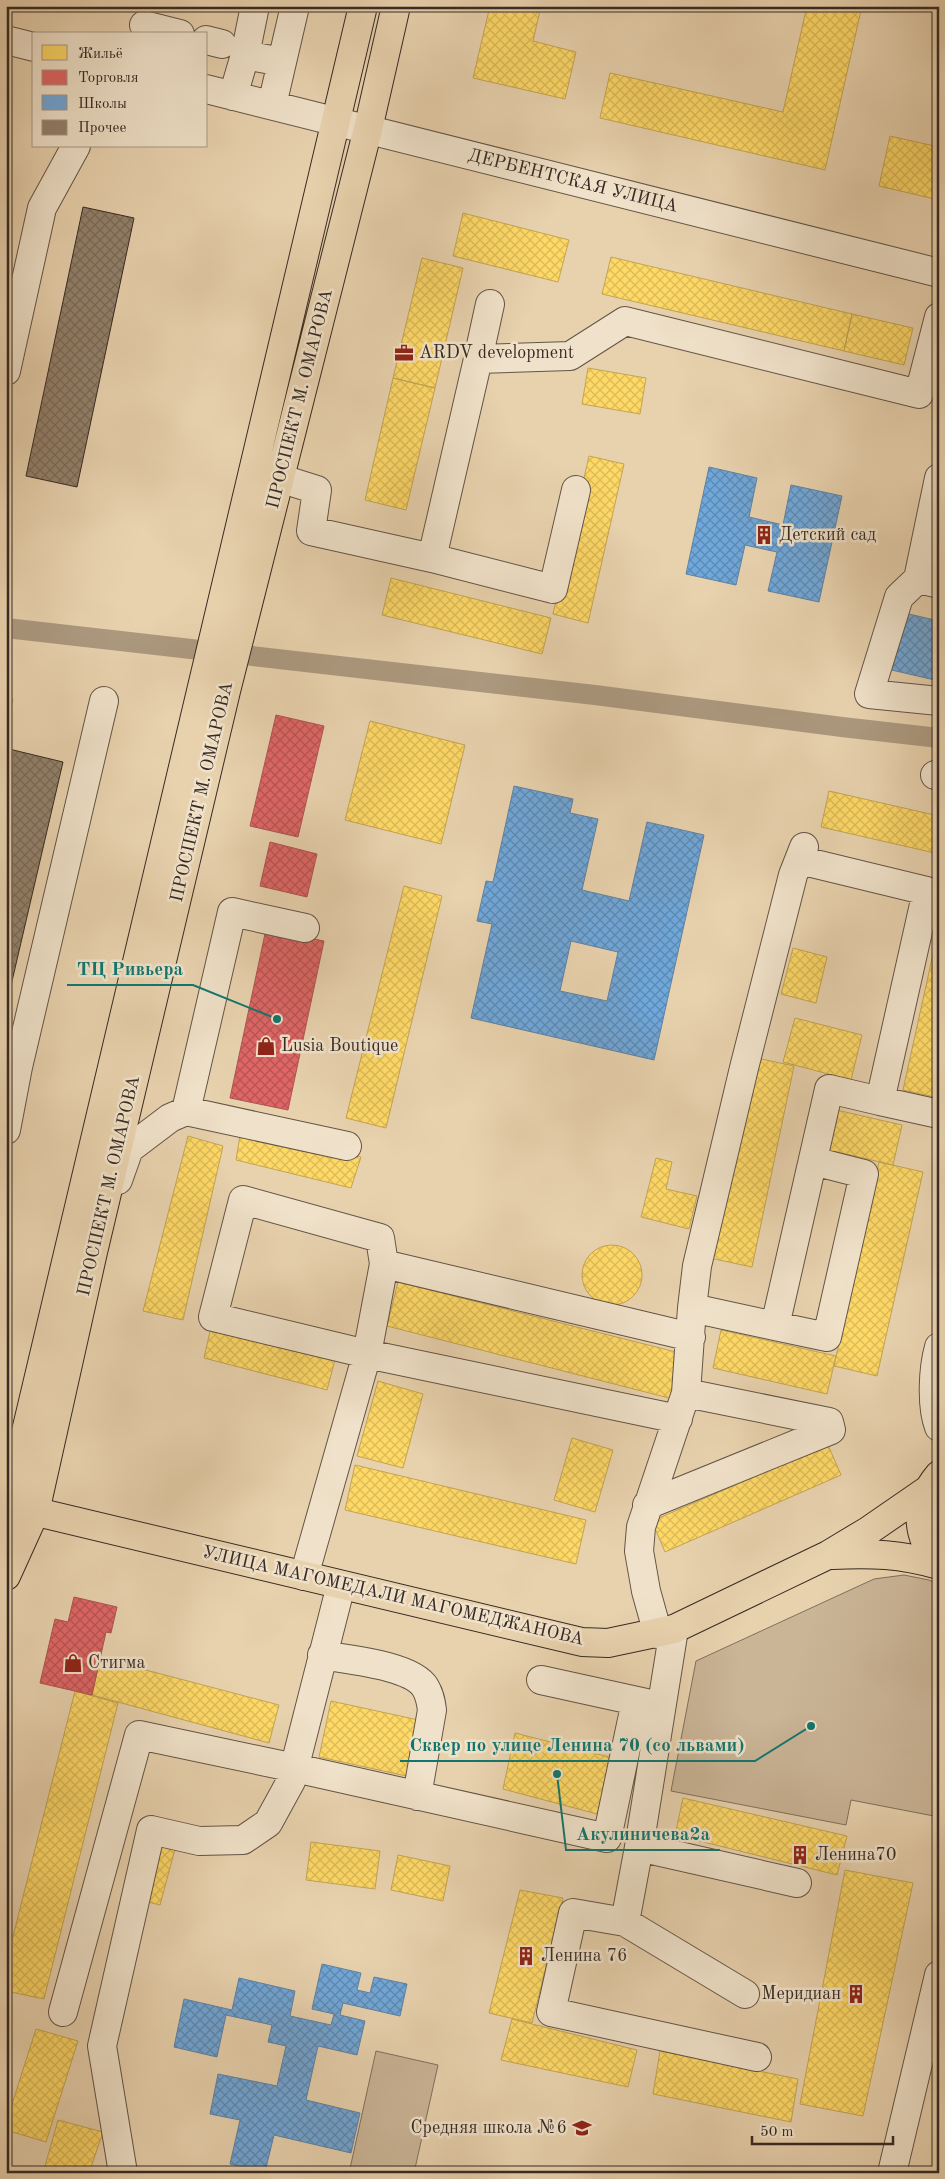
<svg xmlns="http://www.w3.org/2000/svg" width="945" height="2179" font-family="'Old Standard TT',serif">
<defs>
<pattern id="homes-cross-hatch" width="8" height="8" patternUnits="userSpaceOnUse" patternTransform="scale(1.25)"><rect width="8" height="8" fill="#ffd966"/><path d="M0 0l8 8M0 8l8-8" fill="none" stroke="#dbba58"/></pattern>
<pattern id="shops-cross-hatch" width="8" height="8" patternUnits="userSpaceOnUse" patternTransform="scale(1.25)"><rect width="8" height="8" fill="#e06666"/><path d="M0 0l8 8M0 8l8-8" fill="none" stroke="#b65454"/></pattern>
<pattern id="schools-cross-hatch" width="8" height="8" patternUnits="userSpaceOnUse" patternTransform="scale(1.25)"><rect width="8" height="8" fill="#6fa8dc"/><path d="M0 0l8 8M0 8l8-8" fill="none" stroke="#5c89b2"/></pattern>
<pattern id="building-cross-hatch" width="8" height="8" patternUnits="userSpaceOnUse" patternTransform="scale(1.25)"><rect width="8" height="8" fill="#93816c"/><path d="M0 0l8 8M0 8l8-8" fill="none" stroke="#796a59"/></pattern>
</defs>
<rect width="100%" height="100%" fill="#e8d2ae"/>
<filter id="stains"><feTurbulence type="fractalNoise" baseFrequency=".004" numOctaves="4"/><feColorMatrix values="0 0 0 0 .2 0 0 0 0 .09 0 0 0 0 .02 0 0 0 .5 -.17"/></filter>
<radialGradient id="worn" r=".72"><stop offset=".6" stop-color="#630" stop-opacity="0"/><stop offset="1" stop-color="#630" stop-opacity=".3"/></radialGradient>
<path fill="#cab597" stroke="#80705e" d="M 904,1575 L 929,1580 L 939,1585 L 939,1817 L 851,1800 L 846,1825 L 671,1791 L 696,1661 L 874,1579 Z
M 376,2051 L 438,2065 L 414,2173 L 349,2173 Z"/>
<path fill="url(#homes-cross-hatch)" stroke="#c3a452" d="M 490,6 L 541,6 L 533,41 L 576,52 L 565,99 L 473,78 Z
M 807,6 L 862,6 L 825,170 L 600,118 L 610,73 L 783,112 Z
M 890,136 L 939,147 L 939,200 L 879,186 Z
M 463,213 L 569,240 L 558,282 L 453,256 Z
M 611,257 L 852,314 L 844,351 L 602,294 Z
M 422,258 L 463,268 L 435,388 L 393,378 Z
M 852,314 L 913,328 L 904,365 L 844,351 Z
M 588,368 L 646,378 L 640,414 L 582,404 Z
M 393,378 L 435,388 L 406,510 L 365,500 Z
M 589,456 L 624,464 L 588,623 L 553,614 Z
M 391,578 L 551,618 L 542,654 L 382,615 Z
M 6,698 L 13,699 L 6,731 Z
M 370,721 L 465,745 L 441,844 L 345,820 Z
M 829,791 L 939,816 L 939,854 L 821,827 Z
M 404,886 L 442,896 L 386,1128 L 346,1118 Z
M 939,927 L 939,1098 L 903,1090 Z
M 793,948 L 827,957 L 816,1003 L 781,994 Z
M 795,1018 L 862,1035 L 851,1080 L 783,1062 Z
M 752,1057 L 794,1066 L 752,1267 L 710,1258 Z
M 832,1109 L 902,1125 L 893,1165 L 824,1149 Z
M 241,1129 L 361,1157 L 351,1188 L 236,1160 Z
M 188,1136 L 223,1146 L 183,1320 L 143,1311 Z
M 656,1158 L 672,1162 L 666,1189 L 697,1196 L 689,1229 L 641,1217 Z
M 879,1162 L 923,1172 L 877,1376 L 834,1366 Z
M582 1275a30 30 0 1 1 60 0a30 30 0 1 1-60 0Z
M 398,1282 L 684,1354 L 673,1399 L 387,1326 Z
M 211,1327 L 336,1356 L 327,1390 L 204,1358 Z
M 721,1330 L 836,1356 L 827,1394 L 713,1368 Z
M 378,1381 L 423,1394 L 403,1468 L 357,1456 Z
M 572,1438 L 613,1450 L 595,1512 L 554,1500 Z
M 828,1445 L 841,1475 L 665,1552 L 652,1521 Z
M 355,1465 L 586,1520 L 576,1564 L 345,1510 Z
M 100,1658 L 279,1705 L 269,1743 L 92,1695 Z
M 75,1691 L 118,1703 L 44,1999 L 6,1991 L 6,1964 Z
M 331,1701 L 423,1721 L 411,1777 L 319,1757 Z
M 515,1733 L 613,1758 L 597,1814 L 503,1789 Z
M 683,1798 L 847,1836 L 837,1875 L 675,1835 Z
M 311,1842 L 380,1851 L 375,1889 L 306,1880 Z
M 158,1845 L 175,1849 L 160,1905 L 144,1901 Z
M 398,1855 L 450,1866 L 443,1901 L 391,1890 Z
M 845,1870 L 913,1883 L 863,2116 L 800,2104 Z
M 520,1890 L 563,1898 L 532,2023 L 489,2013 Z
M 512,2019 L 637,2050 L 628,2087 L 501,2060 Z
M 36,2029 L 78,2041 L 46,2142 L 6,2130 L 6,2123 Z
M 660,2051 L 798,2079 L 791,2122 L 653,2094 Z
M 58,2120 L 103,2132 L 89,2173 L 43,2173 Z"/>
<path fill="url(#shops-cross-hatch)" stroke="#ad5452" d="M 276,715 L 324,726 L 298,837 L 250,826 Z
M 270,842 L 317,854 L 307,897 L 260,886 Z
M 266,929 L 324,941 L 288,1110 L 230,1098 Z
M 74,1597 L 117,1607 L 111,1633 L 106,1632 L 92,1695 L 40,1683 L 55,1619 L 68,1622 Z"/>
<path fill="url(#schools-cross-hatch)" stroke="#5e82a5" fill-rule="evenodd" d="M 709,467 L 757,478 L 749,517 L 783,525 L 791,485 L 842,496 L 819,602 L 768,591 L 777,552 L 745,545 L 736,585 L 686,574 Z
M 896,611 L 939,621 L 939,681 L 883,668 Z
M 514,786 L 573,799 L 570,813 L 598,819 L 582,890 L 629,901 L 647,822 L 704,835 L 654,1060 L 471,1018 L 492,924 L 477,921 L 486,881 L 493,882 ZM 571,941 L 618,952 L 607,1001 L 560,991 Z
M 322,1964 L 361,1973 L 357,1990 L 370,1993 L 374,1977 L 407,1984 L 400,2016 L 343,2003 L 340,2015 L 365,2021 L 357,2055 L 318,2046 L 306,2100 L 360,2113 L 351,2153 L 274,2135 L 265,2172 L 230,2164 L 240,2120 L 210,2114 L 218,2074 L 277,2086 L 286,2046 L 268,2042 L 272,2025 L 226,2015 L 217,2057 L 174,2047 L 184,1999 L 232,2010 L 239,1978 L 295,1991 L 290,2016 L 331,2025 L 334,2014 L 312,2009 Z"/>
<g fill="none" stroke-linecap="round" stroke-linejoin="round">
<path stroke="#ac997f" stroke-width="20" d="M 6,628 L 595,695 L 842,727 L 939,738"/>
</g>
<path fill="url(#building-cross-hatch)" stroke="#372a24" d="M 83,207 L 134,218 L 77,487 L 26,476 Z
M 9,749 L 63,762 L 6,1007 L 6,761 Z"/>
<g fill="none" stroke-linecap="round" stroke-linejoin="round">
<g stroke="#635446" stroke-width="30">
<path id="minor" d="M 144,25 L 180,34
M 6,40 L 34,47
M 206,40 L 222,44
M 245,55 L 255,6
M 206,89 L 939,273
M 233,96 L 245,55 L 282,62
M 272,105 L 295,6
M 478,359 L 490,304
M 6,371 L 42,208 L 76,146
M 279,478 L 317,490 L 311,531 L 432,558
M 939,478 L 918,579 L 939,584
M 576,490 L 553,589 L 432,558 L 478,359 L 570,356 L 625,321 L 919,394 L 939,317
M 918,579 L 899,597 L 869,694 L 939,701
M 935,775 L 939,776
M 880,1101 L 939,1114
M 186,1111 L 347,1146
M 6,1130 L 18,1067 L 104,701
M 118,1180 L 129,1149 L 170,1118 L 186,1111 L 232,912 L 305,928
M 384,1264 L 691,1337
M 692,1308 L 697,1266 L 744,1068 L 793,875 L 804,847
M 775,1326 L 827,1337 L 864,1174 L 813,1161
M 939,1347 C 933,1368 931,1406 939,1427
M 647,1505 L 831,1430 L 829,1422 L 686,1393
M 304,1576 L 367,1354 L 384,1264 L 380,1238 L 243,1200 L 213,1317 L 367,1354 L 678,1419
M 674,1629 L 639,1847 L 797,1883
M 658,1634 L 646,1591 L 639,1551 L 641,1527 L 686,1393 L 692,1308 L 775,1326 L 829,1089 L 880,1101 L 927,891 L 799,860
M 322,1655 C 348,1660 411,1665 425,1687 C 430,1695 431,1702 432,1710 L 417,1796
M 541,1680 L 655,1705
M 639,1847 L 625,1922 L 573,1913 L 551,2012 L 757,2057
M 625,1922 L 745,1994
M 63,2012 L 139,1735 L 295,1768 L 607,1838 L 636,1701
M 123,2173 L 102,2046 L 151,1830 L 199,1841 L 243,1840 L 268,1823 L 291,1781 L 341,1585
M 892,2173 L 939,1975"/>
</g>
<g stroke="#372a24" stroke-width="30">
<path id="major" d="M 939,1475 C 913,1506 916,1534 939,1565
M 16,1507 L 582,1642 L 608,1643 L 674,1629 L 828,1555 L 868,1531 L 926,1491
M 6,1516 L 363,6
M 832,1555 C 872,1553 900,1554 939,1565
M 6,1576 L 35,1512 L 93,1252 L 226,691 L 368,129 L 396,6"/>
</g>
<use href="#minor" stroke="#f0e2ca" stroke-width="28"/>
<use href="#major" stroke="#e8d2ae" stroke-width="28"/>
</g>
<defs>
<g id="office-bare" transform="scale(1.5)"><path d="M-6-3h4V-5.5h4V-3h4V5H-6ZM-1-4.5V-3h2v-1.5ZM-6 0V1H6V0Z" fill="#8f2418" stroke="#f0e2ca" stroke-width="2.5" paint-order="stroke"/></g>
<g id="building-bare" transform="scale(1.5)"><path d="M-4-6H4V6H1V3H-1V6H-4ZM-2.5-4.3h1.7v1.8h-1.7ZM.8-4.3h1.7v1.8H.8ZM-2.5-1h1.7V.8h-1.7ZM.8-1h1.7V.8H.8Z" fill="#8f2418" stroke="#f0e2ca" stroke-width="2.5" paint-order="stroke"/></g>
<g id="shop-bare" transform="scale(1.5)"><path d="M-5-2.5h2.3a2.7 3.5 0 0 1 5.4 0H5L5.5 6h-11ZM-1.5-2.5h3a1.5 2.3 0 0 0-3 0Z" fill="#8f2418" stroke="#f0e2ca" stroke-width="2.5" paint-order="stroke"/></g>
<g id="school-bare" transform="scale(1.5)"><path d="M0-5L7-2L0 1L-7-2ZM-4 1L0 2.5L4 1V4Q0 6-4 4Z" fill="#8f2418" stroke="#f0e2ca" stroke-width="2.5" paint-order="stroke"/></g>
</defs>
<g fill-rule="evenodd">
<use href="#office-bare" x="404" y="353"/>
<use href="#building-bare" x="764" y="535"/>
<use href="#shop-bare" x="266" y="1046"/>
<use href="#shop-bare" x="73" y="1663"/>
<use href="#building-bare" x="800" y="1855"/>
<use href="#building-bare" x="526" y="1956"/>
<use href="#building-bare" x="856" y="1994"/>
<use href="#school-bare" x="582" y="2128"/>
</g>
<g text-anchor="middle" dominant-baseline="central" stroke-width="5" stroke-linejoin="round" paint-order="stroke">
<g font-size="18" fill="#372a24" stroke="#f0e2ca">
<text transform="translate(573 181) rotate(14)">ДЕРБЕНТСКАЯ УЛИЦА</text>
<text transform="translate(300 399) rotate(-76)">ПРОСПЕКТ М. ОМАРОВА</text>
<text transform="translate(202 792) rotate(-77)">ПРОСПЕКТ М. ОМАРОВА</text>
<text transform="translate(109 1186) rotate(-77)">ПРОСПЕКТ М. ОМАРОВА</text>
<text transform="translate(393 1596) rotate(13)">УЛИЦА МАГОМЕДАЛИ МАГОМЕДЖАНОВА</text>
</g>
<g font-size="18" fill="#372a24" stroke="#f0e2ca" text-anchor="start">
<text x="419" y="353">ARDV development</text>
<text x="779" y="535">Детский сад</text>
<text x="281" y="1046">Lusia Boutique</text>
<text x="88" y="1663">Стигма</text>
<text x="815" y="1855">Ленина70</text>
<text x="541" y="1956">Ленина 76</text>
<text x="841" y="1994" text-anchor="end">Меридиан</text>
<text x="567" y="2128" text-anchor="end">Средняя школа №6</text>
</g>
</g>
<path fill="none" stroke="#0f766e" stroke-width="2" d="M277 1019L193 985H67M811 1726L755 1761H400M557 1774L566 1850H720"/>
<g fill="#0f766e" stroke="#f0e2ca" stroke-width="2">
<circle cx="277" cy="1019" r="5"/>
<circle cx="811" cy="1726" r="5"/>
<circle cx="557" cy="1774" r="5"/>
</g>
<g font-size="19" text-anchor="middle" font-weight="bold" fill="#0f766e" stroke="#f0e2ca" stroke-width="5" stroke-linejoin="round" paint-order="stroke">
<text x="130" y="975">ТЦ Ривьера</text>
<text x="577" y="1751">Сквер по улице Ленина 70 (со львами)</text>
<text x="643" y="1840">Акулиничева2а</text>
</g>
<rect width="945" height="2179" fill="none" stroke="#e8d2ae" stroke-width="25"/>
<rect x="8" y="8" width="930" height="2164" fill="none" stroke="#372a24" stroke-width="2.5"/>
<rect x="12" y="12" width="920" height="2154" fill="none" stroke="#372a24"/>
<rect x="32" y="32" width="175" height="115" fill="#f0e2ca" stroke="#a69888"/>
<rect x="42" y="45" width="25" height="15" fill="#ffd966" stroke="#a69888"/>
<text x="78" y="58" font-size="15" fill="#372a24">Жильё</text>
<rect x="42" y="70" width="25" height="15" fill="#e06666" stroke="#a69888"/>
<text x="78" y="82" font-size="15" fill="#372a24">Торговля</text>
<rect x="42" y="95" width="25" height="15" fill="#6fa8dc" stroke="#a69888"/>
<text x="78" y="108" font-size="15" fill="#372a24">Школы</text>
<rect x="42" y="120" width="25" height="15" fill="#93816c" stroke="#a69888"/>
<text x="78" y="132" font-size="15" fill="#372a24">Прочее</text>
<path d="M752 2136v8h141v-8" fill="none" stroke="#372a24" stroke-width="2.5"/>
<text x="760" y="2136" font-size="15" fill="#372a24" stroke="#f0e2ca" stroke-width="4" paint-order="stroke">50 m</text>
<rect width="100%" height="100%" filter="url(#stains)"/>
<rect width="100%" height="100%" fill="url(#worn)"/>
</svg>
